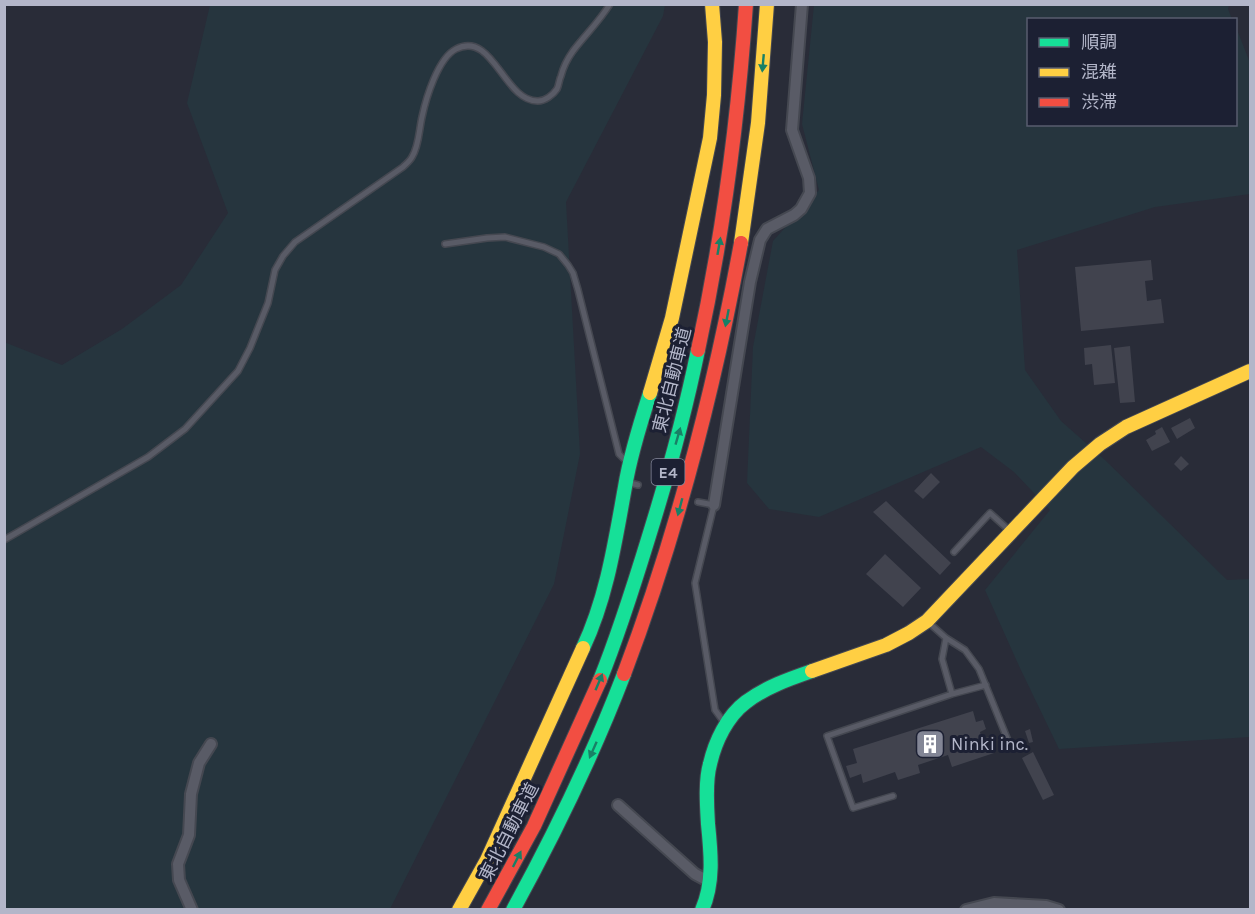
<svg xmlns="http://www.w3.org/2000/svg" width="1255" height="914" font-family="Karla,'Noto Sans JP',sans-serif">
<rect width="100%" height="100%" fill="#292c38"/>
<path fill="#26353e" d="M 210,5 L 665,5 L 663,16 L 566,202 L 580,454 L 554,584 L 390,909 L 5,909 L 4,342 L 62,365 L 122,329 L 181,285 L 228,213 L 187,103 Z
M 814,5 L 1229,5 L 1228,9 L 1232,19 L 1028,20 L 1028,124 L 1236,124 L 1236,27 L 1250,63 L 1250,194 L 1155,207 L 1017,250 L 1025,370 L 1061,421 L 1105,460 L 1227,580 L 1250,579 L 1250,737 L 1059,749 L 1019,666 L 985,590 L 1050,510 L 1014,472 L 981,447 L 819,517 L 769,509 L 747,483 L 753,347 L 773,241 L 819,190 L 802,124 Z"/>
<path fill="#41434e" d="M 1151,260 L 1153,280 L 1145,281 L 1147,301 L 1161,299 L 1164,323 L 1081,331 L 1075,267 Z
M 1111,345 L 1115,383 L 1094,385 L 1092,364 L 1085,365 L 1084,348 Z
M 1130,346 L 1135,402 L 1120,403 L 1114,348 Z
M 1190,418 L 1195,428 L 1177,439 L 1171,428 Z
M 1162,427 L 1170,442 L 1152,451 L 1146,440 L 1156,434 L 1155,431 Z
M 1181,456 L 1189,464 L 1181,471 L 1174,464 Z
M 931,473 L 940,482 L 923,499 L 914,491 Z
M 886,501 L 951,563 L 940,575 L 873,512 Z
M 885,554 L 921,588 L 903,607 L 866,574 Z
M 973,711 L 976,722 L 983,720 L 986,729 L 980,732 L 982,739 L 989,737 L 994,753 L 952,767 L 948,755 L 918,765 L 920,773 L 898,780 L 895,772 L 863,783 L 861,774 L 850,778 L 846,766 L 857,763 L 853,749 Z
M 1030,729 L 1033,742 L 1029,743 L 1025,731 Z
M 1033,752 L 1054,795 L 1043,800 L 1022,758 Z"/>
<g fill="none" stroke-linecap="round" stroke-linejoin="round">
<g stroke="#454851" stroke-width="8">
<path id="lane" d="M 445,244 L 487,238 L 505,237 L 544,247 L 559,254 L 568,265 L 573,273 L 578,290 L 619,454 L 628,463
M 626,482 L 638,485
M 698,502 L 714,505 L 695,583 L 715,710 L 726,725
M 4,540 L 148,457 L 185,429 L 238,371 L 250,348 L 268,303 L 275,270 L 283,256 L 295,242 L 403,167 C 406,164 410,161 412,157 C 419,146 419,130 422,117 C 426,98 438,58 456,49 C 493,30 504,102 538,101 C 545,101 553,95 557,89 C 559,85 559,80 561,76 C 563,68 568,58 573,51 C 585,35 599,22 610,4
M 954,552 L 990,513 L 1011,532
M 928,622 L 946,638 L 965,650 L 979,669 L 1009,743
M 946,638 L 942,659 L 952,694
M 893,796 L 853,808 L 827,736 L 952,694 L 986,685"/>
</g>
<g stroke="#454851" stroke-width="14">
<path id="street" d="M 714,505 L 750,282 L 760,240 L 767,229 L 794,215 L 801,209 L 810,193 L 809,178 L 792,130 L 802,4
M 618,805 L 695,874 L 710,882
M 192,910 L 179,880 L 178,864 L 189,835 L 191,794 L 199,763 L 211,744
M 966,910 L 994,903 L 1046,906 L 1059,910"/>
</g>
<g stroke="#454851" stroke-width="16">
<path id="fast" d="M 583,648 C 607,597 615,542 625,487 C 630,456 640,424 650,393
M 600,680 C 619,633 634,585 649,536 C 668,475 685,413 698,350
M 513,910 C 555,833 593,755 624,674
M 702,910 C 714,883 711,853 708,824 C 707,807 705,781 710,764 C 715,742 727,716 746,702 C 766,687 789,679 812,671"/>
</g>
<g stroke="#454851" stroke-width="16">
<path id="slow" d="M 741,243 L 758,123 L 767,4
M 650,393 L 672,318 L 710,138 L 714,95 L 715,42 L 712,4
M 812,671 L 886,645 L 909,633 L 927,621 L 1073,467 L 1100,444 L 1126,427 L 1250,371
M 459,910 L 487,860 L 583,648"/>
</g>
<g stroke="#454851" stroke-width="16">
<path id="jam" d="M 698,350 C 723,235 738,121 746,4
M 624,674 C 677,534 714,390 741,243
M 488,910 L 534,826 L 600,680"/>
</g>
<use href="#lane" stroke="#595b66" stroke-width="5"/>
<use href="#street" stroke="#595b66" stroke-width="10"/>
<use href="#fast" stroke="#16e098" stroke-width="14"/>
<use href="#slow" stroke="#ffcf43" stroke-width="14"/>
<use href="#jam" stroke="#f24e42" stroke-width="14"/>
</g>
<defs><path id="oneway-solid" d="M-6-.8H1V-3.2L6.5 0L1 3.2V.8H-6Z" transform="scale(1.5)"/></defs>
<g fill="#198066">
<use href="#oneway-solid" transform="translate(763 63) rotate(95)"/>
<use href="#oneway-solid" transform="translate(719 246) rotate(-80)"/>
<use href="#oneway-solid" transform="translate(727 318) rotate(101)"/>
<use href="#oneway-solid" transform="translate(678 436) rotate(-74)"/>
<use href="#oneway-solid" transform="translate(680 507) rotate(105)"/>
<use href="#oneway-solid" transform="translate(599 682) rotate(-67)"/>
<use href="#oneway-solid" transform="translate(593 750) rotate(114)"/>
<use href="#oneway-solid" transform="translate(517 859) rotate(-63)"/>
</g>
<defs>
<g id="building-square" transform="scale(1.5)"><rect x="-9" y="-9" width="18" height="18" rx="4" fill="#838696" stroke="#1c2033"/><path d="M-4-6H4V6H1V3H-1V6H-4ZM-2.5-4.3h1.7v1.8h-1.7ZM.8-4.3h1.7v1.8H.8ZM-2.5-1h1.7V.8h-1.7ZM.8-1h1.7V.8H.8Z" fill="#fff"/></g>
</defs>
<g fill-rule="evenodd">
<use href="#building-square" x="930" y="744"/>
</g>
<g text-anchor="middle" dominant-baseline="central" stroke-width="6" stroke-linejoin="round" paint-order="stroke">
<rect fill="#1c2033" stroke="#86899c" stroke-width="1.5" x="651.5" y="459" width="33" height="26" rx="4.5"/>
<g font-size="16" font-weight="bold" fill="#b3b6c9">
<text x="668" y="472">E4</text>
</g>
<g font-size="18" fill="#b3b6c9" stroke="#1c2033">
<text transform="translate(672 380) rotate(-76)">東北自動車道</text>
<text transform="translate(509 832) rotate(-63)">東北自動車道</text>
</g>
<g font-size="18" fill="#b3b6c9" stroke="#1c2033" text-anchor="start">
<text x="951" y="744">Ninki inc.</text>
</g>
</g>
<rect width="1255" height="914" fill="none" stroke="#b3b6c9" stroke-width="12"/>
<rect x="1027" y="18" width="210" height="108" fill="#1c2033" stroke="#585c6f" stroke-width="1.5"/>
<rect x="1039" y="38" width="30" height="9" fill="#16e098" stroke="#585c6f" stroke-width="1.5"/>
<text x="1081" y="48" font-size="18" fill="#b3b6c9">順調</text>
<rect x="1039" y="68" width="30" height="9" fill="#ffcf43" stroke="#585c6f" stroke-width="1.5"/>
<text x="1081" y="78" font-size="18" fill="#b3b6c9">混雑</text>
<rect x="1039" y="98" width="30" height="9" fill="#f24e42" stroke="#585c6f" stroke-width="1.5"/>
<text x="1081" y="108" font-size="18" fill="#b3b6c9">渋滞</text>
</svg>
